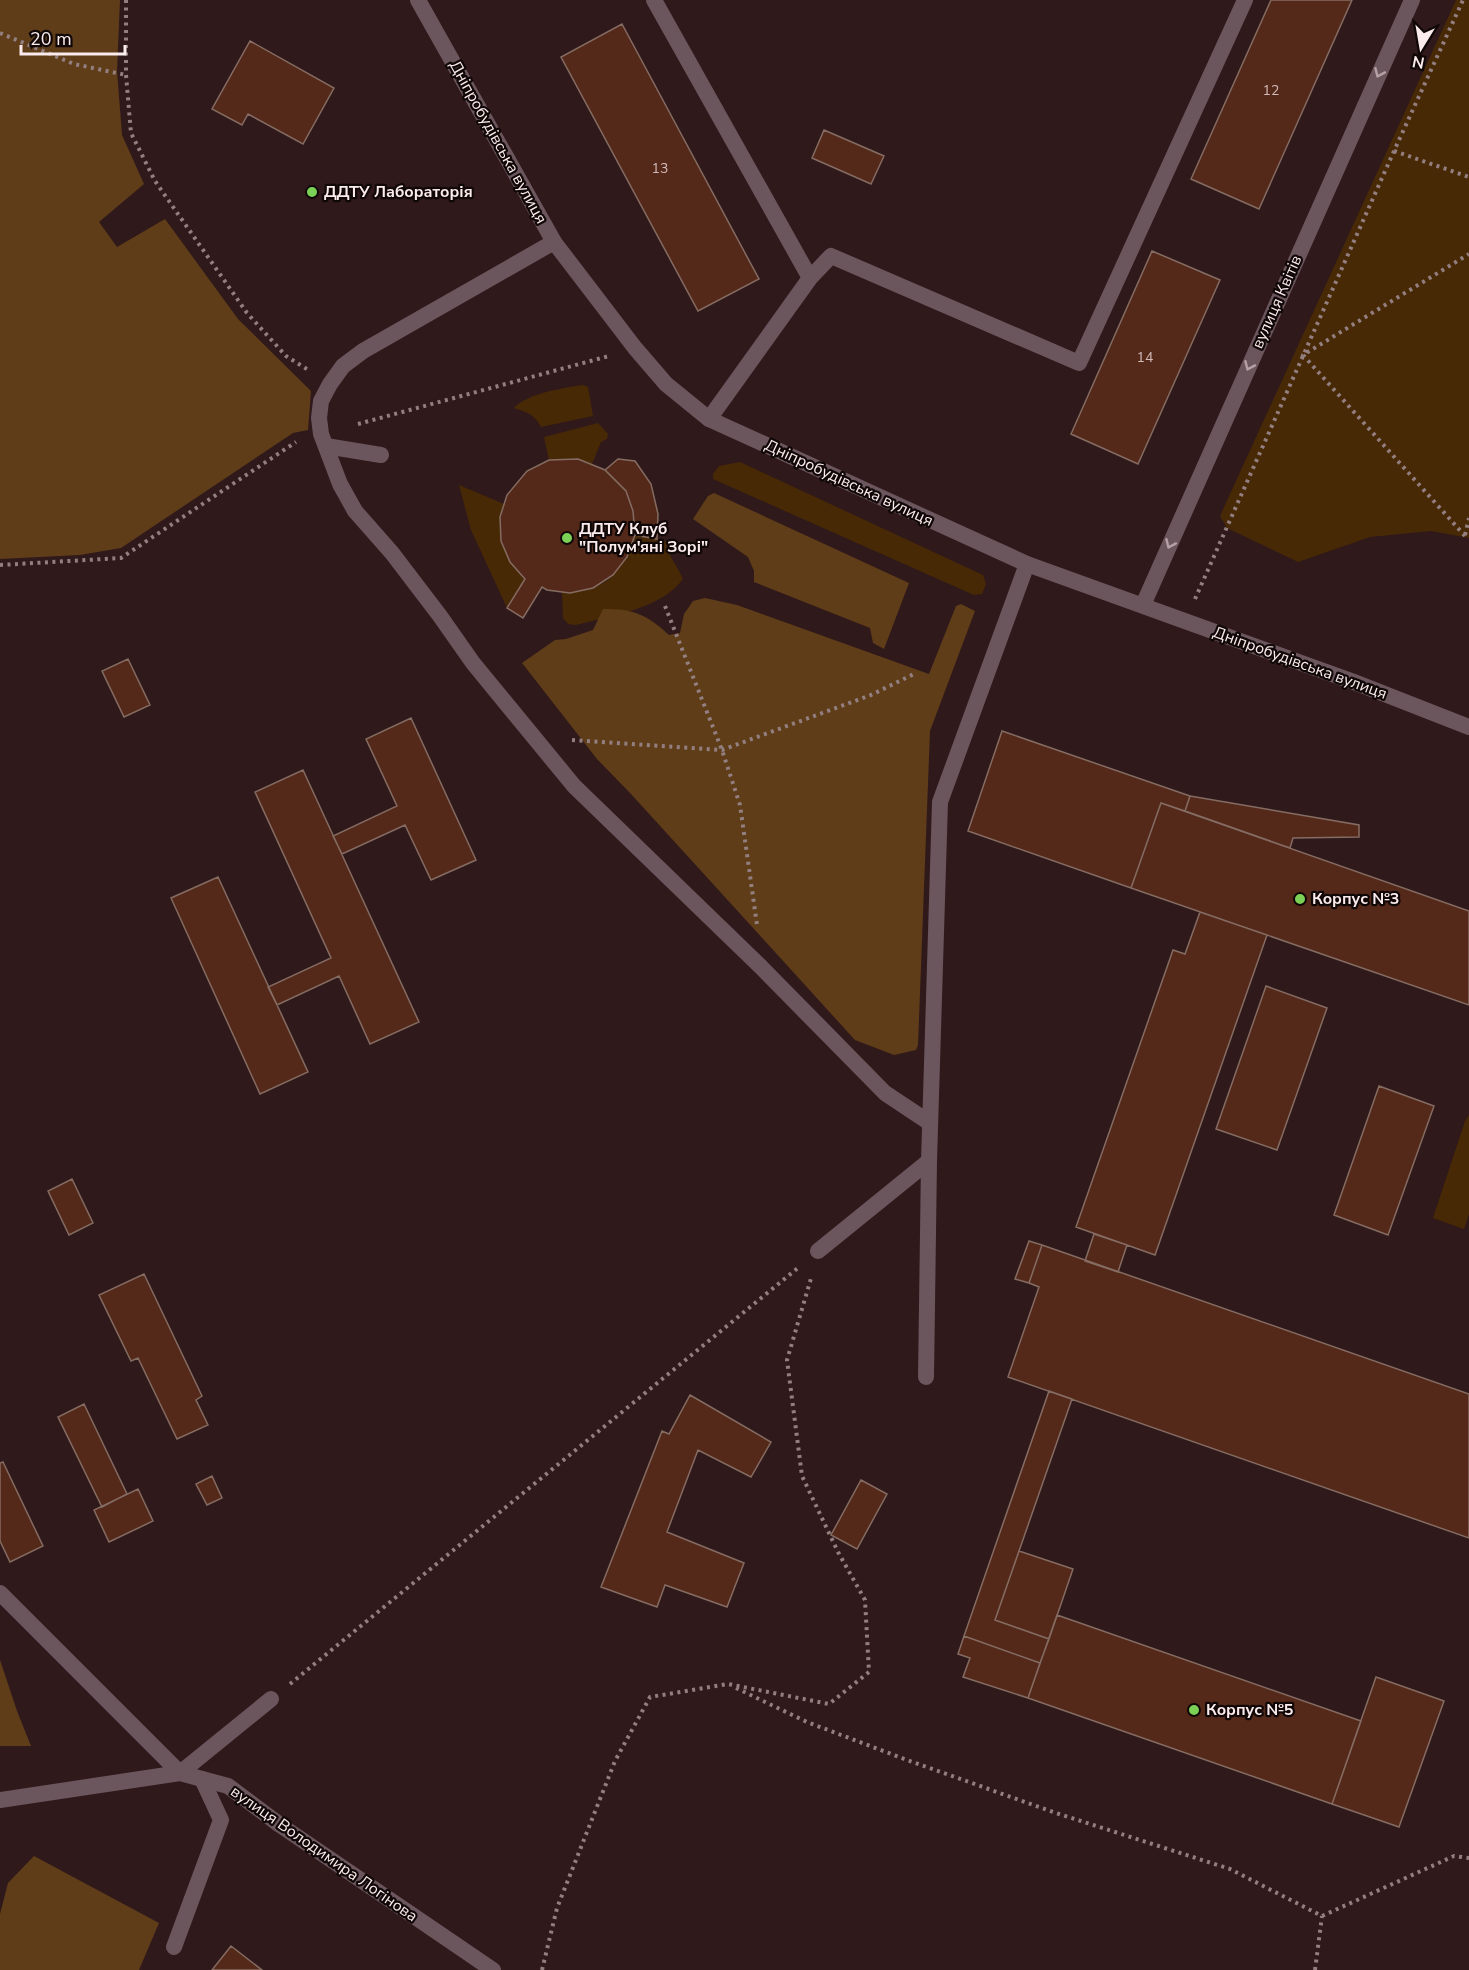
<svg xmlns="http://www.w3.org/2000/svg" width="1469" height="1970" font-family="'Nunito Sans',sans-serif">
<rect width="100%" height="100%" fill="#2f191a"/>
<path fill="#482906" d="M 1456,0 L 1469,0 L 1469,538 L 1431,531 L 1370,537 L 1298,562 L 1227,528 L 1220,516 Z
M 583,385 L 588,387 L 593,416 L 541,427 C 535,415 527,412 514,408 C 528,393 563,388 583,385 Z
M 598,423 L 608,434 L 607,439 L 601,442 L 592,464 L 578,459 L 549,460 L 544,437 Z
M 740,462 L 983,575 L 986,584 L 982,594 L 974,595 L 713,479 L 713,474 L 719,466 Z
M 459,485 L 504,504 C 501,541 499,550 525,579 L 507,608 L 471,530 Z
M 635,535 L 666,541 C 668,558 677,564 683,579 C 660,610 611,615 576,625 L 568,624 L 563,618 L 562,592 C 572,591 582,591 591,588 C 616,582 627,557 635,535 Z
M 1469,1115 L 1469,1214 L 1464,1229 L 1433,1218 L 1465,1121 Z"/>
<path fill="#5f3d19" d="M 0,0 L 120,0 L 117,71 L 122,135 L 144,184 L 99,222 L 117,247 L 165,219 L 238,319 L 311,391 L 308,430 L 293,433 L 121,548 L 80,555 L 0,559 Z
M 714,493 L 909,583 L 884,649 L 873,643 L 870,628 L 754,582 L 754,571 L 748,557 L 693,519 L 708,496 Z
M 705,598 L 737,605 L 929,674 L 956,606 L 961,604 L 975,611 L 930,731 L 918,1045 L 916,1050 L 894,1055 L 855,1040 L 631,794 L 597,759 L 522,663 L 555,640 L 566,639 L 593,630 L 603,609 C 634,609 646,614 669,635 L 680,633 L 684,614 L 693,601 Z
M 0,1660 L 17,1711 L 31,1746 L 0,1746 Z
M 34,1856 L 159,1923 L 139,1970 L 0,1970 L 0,1914 L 8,1883 Z"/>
<path fill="#54291a" stroke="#856c63" stroke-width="1.5" d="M 1271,0 L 1352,0 L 1259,209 L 1191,179 Z
M 622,24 L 759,279 L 698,311 L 561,57 Z
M 250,41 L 334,88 L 303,144 L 248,114 L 242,125 L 212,109 Z
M 824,130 L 884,156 L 871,184 L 812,158 Z
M 1152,251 L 1220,280 L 1138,464 L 1071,434 Z
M 578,459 L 605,470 L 626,491 L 633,511 L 635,535 L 627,557 L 613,575 L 593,588 L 570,593 L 547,590 L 542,587 L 523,618 L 507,608 L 525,579 L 510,562 L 501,541 L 500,517 L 507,495 L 527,471 L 549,460 Z
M 618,459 L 635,461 L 651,484 L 658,514 L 657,539 L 635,535 L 633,511 L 626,491 L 605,470 Z
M 128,659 L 150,705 L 124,717 L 102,671 Z
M 411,718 L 476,860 L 431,880 L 405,825 L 342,854 L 333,836 L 397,806 L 366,739 Z
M 1002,731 L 1190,796 L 1185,811 L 1161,803 L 1131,888 L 968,831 Z
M 303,770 L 419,1022 L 370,1044 L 339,976 L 277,1005 L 268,987 L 331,958 L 255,792 Z
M 1190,796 L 1359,825 L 1359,837 L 1293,838 L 1290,848 L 1185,811 Z
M 1161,803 L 1469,911 L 1469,1005 L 1131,888 Z
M 218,877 L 308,1072 L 260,1094 L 171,898 Z
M 1200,912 L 1267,935 L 1155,1255 L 1076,1227 L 1173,950 L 1185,954 Z
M 1266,986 L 1327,1008 L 1277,1150 L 1216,1129 Z
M 1379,1086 L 1434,1106 L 1388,1235 L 1334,1215 Z
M 72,1179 L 93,1223 L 69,1235 L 48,1191 Z
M 1094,1234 L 1127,1245 L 1118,1272 L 1085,1261 Z
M 1029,1241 L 1042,1245 L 1029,1283 L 1015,1279 Z
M 1042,1245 L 1469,1394 L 1469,1538 L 1008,1377 L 1039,1287 L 1029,1283 Z
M 144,1274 L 202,1396 L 196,1400 L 208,1425 L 177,1439 L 138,1358 L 131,1361 L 99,1295 Z
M 1049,1391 L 1072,1399 L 995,1620 L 1049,1639 L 1040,1663 L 964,1636 Z
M 690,1395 L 771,1442 L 751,1477 L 698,1450 L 667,1532 L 744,1563 L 727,1607 L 665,1585 L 657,1607 L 601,1587 L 662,1431 L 669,1434 Z
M 84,1404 L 127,1494 L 102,1507 L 58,1417 Z
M 3,1462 L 43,1546 L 10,1562 L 0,1541 L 0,1463 Z
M 212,1476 L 222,1498 L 207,1505 L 196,1484 Z
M 861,1480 L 887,1494 L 857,1549 L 831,1535 Z
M 138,1489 L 153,1521 L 109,1542 L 94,1510 Z
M 1019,1551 L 1073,1569 L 1049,1639 L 995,1620 Z
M 1057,1615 L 1361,1721 L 1332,1804 L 1028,1698 Z
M 964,1636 L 1040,1663 L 1028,1698 L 963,1677 L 970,1658 L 958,1654 Z
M 1376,1677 L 1444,1701 L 1399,1827 L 1332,1804 Z
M 231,1946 L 262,1970 L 212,1970 Z"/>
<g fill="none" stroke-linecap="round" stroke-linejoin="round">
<path stroke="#937f80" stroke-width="4" stroke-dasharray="3 4.5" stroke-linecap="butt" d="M 126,0 L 126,75 L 131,133 L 155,181 L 247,313 L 286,356 L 310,371
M 0,33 L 74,64 L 126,75
M 1394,151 L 1469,177
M 358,424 L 609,356
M 1465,535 L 1469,518
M 1465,536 L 1303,355 L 1469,254
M 0,565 L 121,558 L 296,442
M 1195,599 L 1394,151 L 1463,0
M 665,606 L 722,750 L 740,805 L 757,925
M 572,740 L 722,750 L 871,695 L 914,674
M 290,1684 L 799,1267
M 736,1688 L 807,1722 L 907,1760 L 1056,1813 L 1230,1869 L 1322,1916 L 1454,1856 L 1469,1858
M 542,1970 L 557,1908 L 615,1761 L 650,1697 L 728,1684 L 829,1704 L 869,1672 L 865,1600 L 838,1552 L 802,1476 L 787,1360 L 812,1275
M 1315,1970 L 1322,1916"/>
<path stroke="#6b565e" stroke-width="16" d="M 654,0 L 810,278 L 709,419
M 554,242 L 363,351 L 343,366 L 330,384 L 321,401 L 319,418 L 321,434 L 340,484 L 355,511 L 392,553 L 440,616 L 473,663 L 574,786 L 761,967 L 885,1093 L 930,1123
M 810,278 L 831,256 L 1079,363 L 1245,0
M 326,446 L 381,455
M 818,1251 L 929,1161 L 940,802 L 1027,564
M 926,1377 L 929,1161
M 0,1593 L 180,1773 L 271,1699
M 174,1947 L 221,1820 L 202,1779"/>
<path stroke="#6b565e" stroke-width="16" d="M 1143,605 L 1412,0
M 0,1800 L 180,1773 L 228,1786 L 280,1825 L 493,1970"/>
<path stroke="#6b565e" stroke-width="16" d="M 418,0 L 554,242 L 635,348 L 666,384 L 709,419 L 1027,564 L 1354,682 L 1469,727"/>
</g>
<defs><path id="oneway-chevron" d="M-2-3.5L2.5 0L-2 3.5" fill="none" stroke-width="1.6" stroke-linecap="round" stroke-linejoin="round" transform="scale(1.5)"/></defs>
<g stroke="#b4a0a5">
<use href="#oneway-chevron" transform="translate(1379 73) rotate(114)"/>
<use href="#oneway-chevron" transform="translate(1249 366) rotate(114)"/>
<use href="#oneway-chevron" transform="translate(1170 544) rotate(114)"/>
</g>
<g fill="#7bd155" stroke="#100707" stroke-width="2">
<circle cx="312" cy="192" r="6"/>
<circle cx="567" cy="538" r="6"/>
<circle cx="1300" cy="899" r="6"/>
<circle cx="1194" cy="1710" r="6"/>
</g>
<g text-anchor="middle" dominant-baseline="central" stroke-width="4.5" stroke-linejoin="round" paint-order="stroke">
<g font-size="14" fill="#d2bab8">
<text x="1271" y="90">12</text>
<text x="660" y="168">13</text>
<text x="1145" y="357">14</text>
</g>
<g font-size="16" fill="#fcebec" stroke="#100707">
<text transform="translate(498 142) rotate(61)">Дніпробудівська вулиця</text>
<text transform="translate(1277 302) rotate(-66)">вулиця Квітів</text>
<text transform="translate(849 483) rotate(25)">Дніпробудівська вулиця</text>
<text transform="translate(1300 663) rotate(20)">Дніпробудівська вулиця</text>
<text transform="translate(324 1854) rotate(35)">вулиця Володимира Логінова</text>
</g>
<g font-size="16" font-weight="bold" fill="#fcebec" stroke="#100707" text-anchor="start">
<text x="324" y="192">ДДТУ Лабораторія</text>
<text x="579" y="529">ДДТУ Клуб<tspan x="579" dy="18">"Полум'яні Зорі"</tspan></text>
<text x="1312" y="899">Корпус №3</text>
<text x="1206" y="1710">Корпус №5</text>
</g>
</g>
<g transform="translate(1421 48) rotate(191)" stroke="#100707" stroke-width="4.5" paint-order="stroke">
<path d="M0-4.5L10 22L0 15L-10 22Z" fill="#fcebec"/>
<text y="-9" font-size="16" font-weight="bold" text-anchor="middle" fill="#fcebec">N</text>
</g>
<path d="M21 45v9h104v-9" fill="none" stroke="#fcebec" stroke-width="3"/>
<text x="30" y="45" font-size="18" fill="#fcebec" stroke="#100707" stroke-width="4.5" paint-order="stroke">20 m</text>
</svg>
